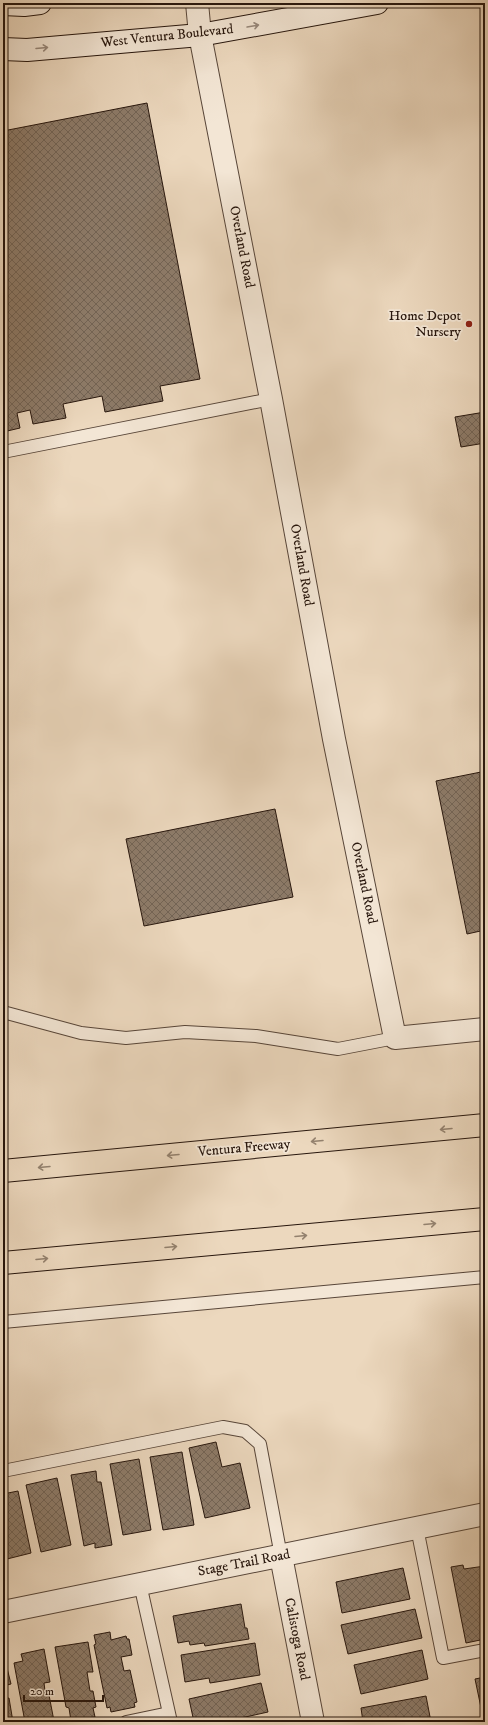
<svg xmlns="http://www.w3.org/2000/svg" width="488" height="1725" font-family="'IM FELL DW Pica',serif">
<defs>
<pattern id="building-cross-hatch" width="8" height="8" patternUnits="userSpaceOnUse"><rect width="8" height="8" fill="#8d7b69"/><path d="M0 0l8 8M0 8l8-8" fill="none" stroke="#736455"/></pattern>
</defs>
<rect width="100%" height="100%" fill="#ecd8be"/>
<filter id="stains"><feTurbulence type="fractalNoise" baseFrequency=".005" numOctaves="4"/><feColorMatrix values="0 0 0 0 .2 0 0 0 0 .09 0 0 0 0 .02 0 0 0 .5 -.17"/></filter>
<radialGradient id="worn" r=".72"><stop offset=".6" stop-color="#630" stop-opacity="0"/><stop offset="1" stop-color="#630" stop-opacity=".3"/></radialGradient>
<path fill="url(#building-cross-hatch)" stroke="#27160d" d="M 147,103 L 200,379 L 160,386 L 163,401 L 105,412 L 102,396 L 63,404 L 66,418 L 33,424 L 30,410 L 17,413 L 20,428 L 3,432 L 3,131 Z
M 485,412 L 485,443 L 461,447 L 455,417 Z
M 481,772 L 485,791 L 485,930 L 467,934 L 436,781 Z
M 275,809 L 293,897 L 144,926 L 126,839 Z
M 216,1442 L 222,1467 L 240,1463 L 250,1508 L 205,1518 L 189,1448 Z
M 182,1452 L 194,1525 L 163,1530 L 150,1457 Z
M 139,1459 L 151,1530 L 123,1535 L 110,1464 Z
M 96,1471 L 97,1482 L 101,1482 L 112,1545 L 95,1548 L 95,1543 L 84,1546 L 71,1475 Z
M 57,1478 L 71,1545 L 41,1552 L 26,1485 Z
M 18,1491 L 31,1553 L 3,1560 L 3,1494 Z
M 463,1565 L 464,1569 L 485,1566 L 485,1639 L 466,1643 L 451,1567 Z
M 403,1568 L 410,1599 L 342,1613 L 336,1582 Z
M 241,1604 L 245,1628 L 247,1628 L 249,1639 L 205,1646 L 204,1643 L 190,1645 L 189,1641 L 178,1643 L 173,1616 Z
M 415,1609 L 422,1638 L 348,1654 L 341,1625 Z
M 110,1632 L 111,1640 L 126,1636 L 127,1639 L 129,1639 L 132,1655 L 121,1657 L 124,1671 L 130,1670 L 137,1702 L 134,1703 L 135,1707 L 111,1712 L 110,1707 L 107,1708 L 94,1645 L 96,1644 L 94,1635 Z
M 88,1642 L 93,1672 L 87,1672 L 90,1691 L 93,1691 L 96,1707 L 93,1708 L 95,1717 L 71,1721 L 69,1708 L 66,1707 L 55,1647 Z
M 255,1643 L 260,1675 L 210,1683 L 209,1678 L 185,1682 L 181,1655 Z
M 44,1649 L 50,1682 L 44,1683 L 45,1691 L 48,1690 L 54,1721 L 25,1722 L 14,1663 L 23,1661 L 21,1654 Z
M 422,1650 L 428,1679 L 361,1694 L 354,1665 Z
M 3,1659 L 5,1668 L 7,1668 L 11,1684 L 3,1686 Z
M 485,1677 L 485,1722 L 484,1722 L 475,1679 Z
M 261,1683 L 268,1712 L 223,1722 L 194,1722 L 189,1699 Z
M 426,1696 L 431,1722 L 363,1722 L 361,1708 Z
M 9,1698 L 13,1722 L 3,1722 L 3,1699 Z"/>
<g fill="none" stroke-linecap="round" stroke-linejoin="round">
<g stroke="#584639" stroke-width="14">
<path id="lane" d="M 3,452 L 271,399
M 3,1012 L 81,1033 L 126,1038 L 185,1032 L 256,1036 L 338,1049 L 395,1038
M 3,1322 L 485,1277
M 3,1471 L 223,1427 L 245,1431 L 260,1444 L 281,1556
M 417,1528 L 443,1658 L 485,1650
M 140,1584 L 171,1722
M 126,1722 L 169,1713"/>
</g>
<g stroke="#584639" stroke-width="24">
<path id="street" d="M 197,3 L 200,35 L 271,399 L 334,739 L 395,1038 L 485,1029
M 281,1556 L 313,1722
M 3,1612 L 485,1514"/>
</g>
<g stroke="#27160d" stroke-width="24">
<path id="secondary" d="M 3,4 L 24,5 L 40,3
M 3,49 L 27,50 L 200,35 L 377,3"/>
</g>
<g stroke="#27160d" stroke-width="24">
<path id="highway" d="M 3,1171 L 485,1125
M 3,1263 L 485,1219"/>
</g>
<use href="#lane" stroke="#f3e6d5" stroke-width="12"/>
<use href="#street" stroke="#f3e6d5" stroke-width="22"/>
<use href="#secondary" stroke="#f3e6d5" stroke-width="22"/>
<use href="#highway" stroke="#ecd8be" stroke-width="22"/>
</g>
<defs><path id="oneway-shaft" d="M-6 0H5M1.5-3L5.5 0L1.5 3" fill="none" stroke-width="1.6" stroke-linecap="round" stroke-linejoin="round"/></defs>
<g stroke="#97887b">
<use href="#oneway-shaft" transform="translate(253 26) rotate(-10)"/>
<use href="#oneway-shaft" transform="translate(42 48) rotate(-5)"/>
</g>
<g stroke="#93816e">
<use href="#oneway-shaft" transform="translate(446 1129) rotate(175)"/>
<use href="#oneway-shaft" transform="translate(317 1141) rotate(175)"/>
<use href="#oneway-shaft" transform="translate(173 1155) rotate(175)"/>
<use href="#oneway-shaft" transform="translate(44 1167) rotate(175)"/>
<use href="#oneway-shaft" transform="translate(430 1224) rotate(-5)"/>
<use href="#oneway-shaft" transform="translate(301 1236) rotate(-5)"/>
<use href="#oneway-shaft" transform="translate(171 1247) rotate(-5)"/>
<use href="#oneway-shaft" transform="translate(42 1259) rotate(-5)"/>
</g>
<circle fill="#8f2418" stroke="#f3e6d5" stroke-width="1.5" cx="469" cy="324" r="4"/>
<g text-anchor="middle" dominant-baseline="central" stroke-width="3.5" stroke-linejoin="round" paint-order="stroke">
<g font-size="14" fill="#27160d" stroke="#f3e6d5">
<text transform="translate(167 36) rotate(-6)">West Ventura Boulevard</text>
<text transform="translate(242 247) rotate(79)">Overland Road</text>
<text transform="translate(302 565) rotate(80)">Overland Road</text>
<text transform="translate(364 883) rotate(78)">Overland Road</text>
<text transform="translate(244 1148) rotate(-5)">Ventura Freeway</text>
<text transform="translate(244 1563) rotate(-11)">Stage Trail Road</text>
<text transform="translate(297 1639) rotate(79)">Calistoga Road</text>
</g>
<g font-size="14" fill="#27160d" stroke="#f3e6d5" text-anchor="end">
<text x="461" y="316">Home Depot<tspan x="461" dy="16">Nursery</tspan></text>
</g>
</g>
<rect width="488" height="1725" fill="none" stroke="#ecd8be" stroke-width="16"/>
<rect x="4" y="4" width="480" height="1717" fill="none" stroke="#27160d" stroke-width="2"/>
<rect x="8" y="8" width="472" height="1709" fill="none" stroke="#27160d"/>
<path d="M24 1695v6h79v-6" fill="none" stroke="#27160d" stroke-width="2"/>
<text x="30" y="1695" font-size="12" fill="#27160d" stroke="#f3e6d5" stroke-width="3" paint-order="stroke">20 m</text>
<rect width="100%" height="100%" filter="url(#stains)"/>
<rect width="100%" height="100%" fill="url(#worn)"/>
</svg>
